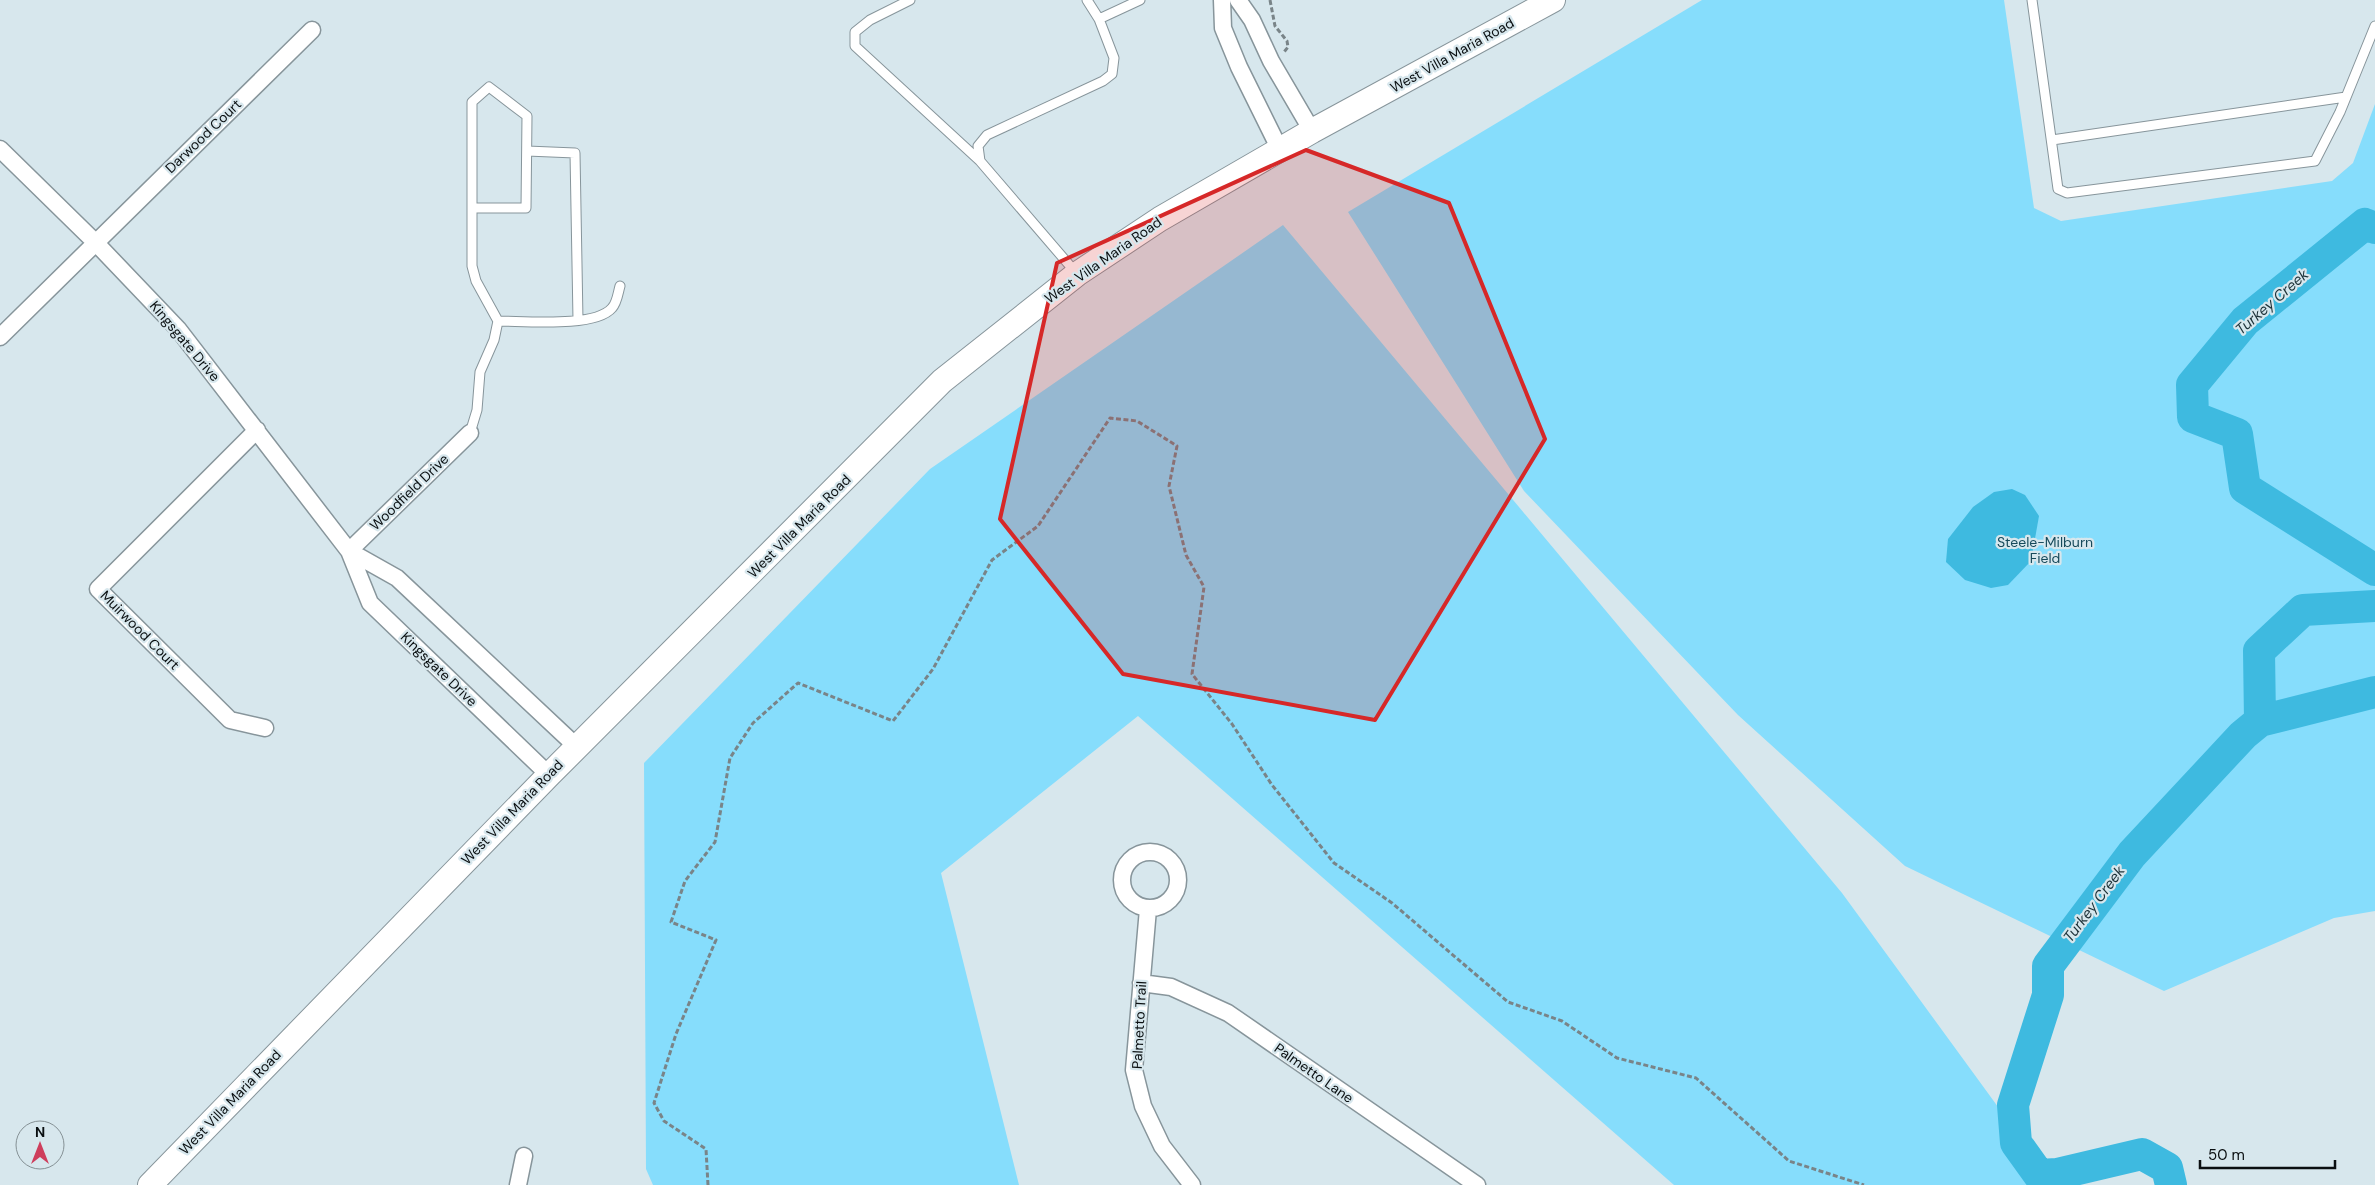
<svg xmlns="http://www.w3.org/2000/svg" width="2375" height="1185" font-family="'DM Sans',sans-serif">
<rect width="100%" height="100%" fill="#d7e7ed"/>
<path fill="#86ddfc" d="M 1702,0 L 2004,0 L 2034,208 L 2061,221 L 2332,181 L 2353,163 L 2375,104 L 2375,911 L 2334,918 L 2164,991 L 1905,866 L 1738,715 L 1524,491 L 1348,212 Z
M 1283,225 L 1842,893 L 2055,1185 L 1674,1185 L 1138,716 L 941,873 L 1019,1185 L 653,1185 L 646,1169 L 644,763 L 930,469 Z"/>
<path fill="#3ebae0" d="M 2012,489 L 2025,495 L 2039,516 L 2031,561 L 2008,585 L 1991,588 L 1965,580 L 1946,562 L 1948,539 L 1973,507 L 1994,492 Z"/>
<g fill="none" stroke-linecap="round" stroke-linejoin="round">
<path stroke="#3ebae0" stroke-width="32" d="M 2375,228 L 2365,224 L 2245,321 L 2192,385 L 2193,417 L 2237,434 L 2245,488 L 2375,570
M 2260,721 L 2375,692
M 2171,1185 L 2167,1168 L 2142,1154 L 2057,1174 L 2039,1175 L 2016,1143 L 2013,1105 L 2048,995 L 2048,966 L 2132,854 L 2243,735 L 2260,721 L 2259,651 L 2303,610 L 2375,606"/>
<g stroke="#87959b" stroke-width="11">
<path id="service" d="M 910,0 L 870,20 L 855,32 L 855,46 L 980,161
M 1087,0 L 1099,19
M 2032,0 L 2058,189 L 2067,193 L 2315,161 L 2340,112 L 2375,26
M 2052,140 L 2346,97
M 527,151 L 575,153 L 578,320
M 1077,274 L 980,161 L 978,146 L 987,135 L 1103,81 L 1112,74 L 1114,58 L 1099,19 L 1140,0
M 498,321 C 524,321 595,328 612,308 C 617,303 618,293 620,286
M 470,433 L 477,410 L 480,372 L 494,340 L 498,321 L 476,281 L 472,266 L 472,102 L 489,87 L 527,116 L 526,208 L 472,208"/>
</g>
<g stroke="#87959b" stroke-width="19">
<path id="minor" d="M 1222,0 L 1223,28 L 1239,67 L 1280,150
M 1238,0 L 1252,20 L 1271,61 L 1312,131
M 0,149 L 95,242 L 178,329 L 349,551 L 370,603 L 549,775
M 0,337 L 312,30
M 257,430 L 98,589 L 230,720 L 265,728
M 349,551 L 397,578 L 577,747
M 349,551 L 470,433
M1122 880a28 28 0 1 1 56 0a28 28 0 1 1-56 0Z
M 1148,909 L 1134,1070 L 1143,1106 L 1162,1146 L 1192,1185
M 1141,983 L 1171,987 L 1228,1013 L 1477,1185
M 518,1185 L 524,1156"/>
</g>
<g stroke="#87959b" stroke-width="26">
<path id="secondary" d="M 150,1185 L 549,775 L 942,381 L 1077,274 L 1160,219 L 1312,131 L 1553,0"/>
</g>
<path stroke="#798488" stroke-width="3" stroke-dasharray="5 2.5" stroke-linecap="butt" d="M 1270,0 L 1275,26 L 1287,41 L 1288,47 L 1284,52
M 708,1185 L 706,1149 L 664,1121 L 654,1103 L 676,1034 L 716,940 L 671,922 L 685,881 L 715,842 L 730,758 L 753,723 L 798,683 L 893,721 L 933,669 L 992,560 L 1038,526 L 1110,418 L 1137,421 L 1177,446 L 1169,486 L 1186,555 L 1204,587 L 1192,674 L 1232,724 L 1272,785 L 1334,863 L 1392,903 L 1508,1002 L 1562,1021 L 1617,1058 L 1696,1078 L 1789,1161 L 1864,1185"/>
<use href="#service" stroke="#fff" stroke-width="9"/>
<use href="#minor" stroke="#fff" stroke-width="16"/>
<use href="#secondary" stroke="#fff" stroke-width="24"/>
</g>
<path fill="#d62828" fill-opacity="0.2" stroke="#d62828" stroke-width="4" stroke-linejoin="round" d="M 1306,150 L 1449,203 L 1545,439 L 1375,720 L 1123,674 L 1000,519 L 1057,263 Z"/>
<g text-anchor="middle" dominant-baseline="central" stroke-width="4.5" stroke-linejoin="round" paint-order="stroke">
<g font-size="14" fill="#0a0f11" stroke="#d7e7ed">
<text transform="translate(1452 55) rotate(-29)">West Villa Maria Road</text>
<text transform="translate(203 136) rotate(-44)">Darwood Court</text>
<text transform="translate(1103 260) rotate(-35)">West Villa Maria Road</text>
<text transform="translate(185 341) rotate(50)">Kingsgate Drive</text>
<text transform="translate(409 492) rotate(-44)">Woodfield Drive</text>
<text transform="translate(799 526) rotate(-45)">West Villa Maria Road</text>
<text transform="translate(140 630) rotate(45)">Muirwood Court</text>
<text transform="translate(439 669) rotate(44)">Kingsgate Drive</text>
<text transform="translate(512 812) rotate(-46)">West Villa Maria Road</text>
<text transform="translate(1139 1025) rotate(-87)">Palmetto Trail</text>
<text transform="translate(1314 1073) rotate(35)">Palmetto Lane</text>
<text transform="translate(230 1102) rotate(-46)">West Villa Maria Road</text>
</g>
<g font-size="14" fill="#174a5b" stroke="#d7e7ed">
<text x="2045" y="542">Steele-Milburn<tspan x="2045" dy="16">Field</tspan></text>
</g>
<g font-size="15" font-style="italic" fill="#1b3037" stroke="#d7e7ed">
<text transform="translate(2272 302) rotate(-41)">Turkey Creek</text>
<text transform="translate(2094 904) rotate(-53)">Turkey Creek</text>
</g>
</g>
<g transform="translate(40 1145)"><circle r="24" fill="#d7e7ed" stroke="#859195"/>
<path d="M0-4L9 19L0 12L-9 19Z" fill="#ce3e5c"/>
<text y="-8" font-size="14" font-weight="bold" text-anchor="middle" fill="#0a0f11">N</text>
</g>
<path d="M2200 1160v8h135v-8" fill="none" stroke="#0a0f11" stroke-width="2.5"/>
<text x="2208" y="1160" font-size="15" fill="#0a0f11" stroke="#d7e7ed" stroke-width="4" paint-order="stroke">50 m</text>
</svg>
